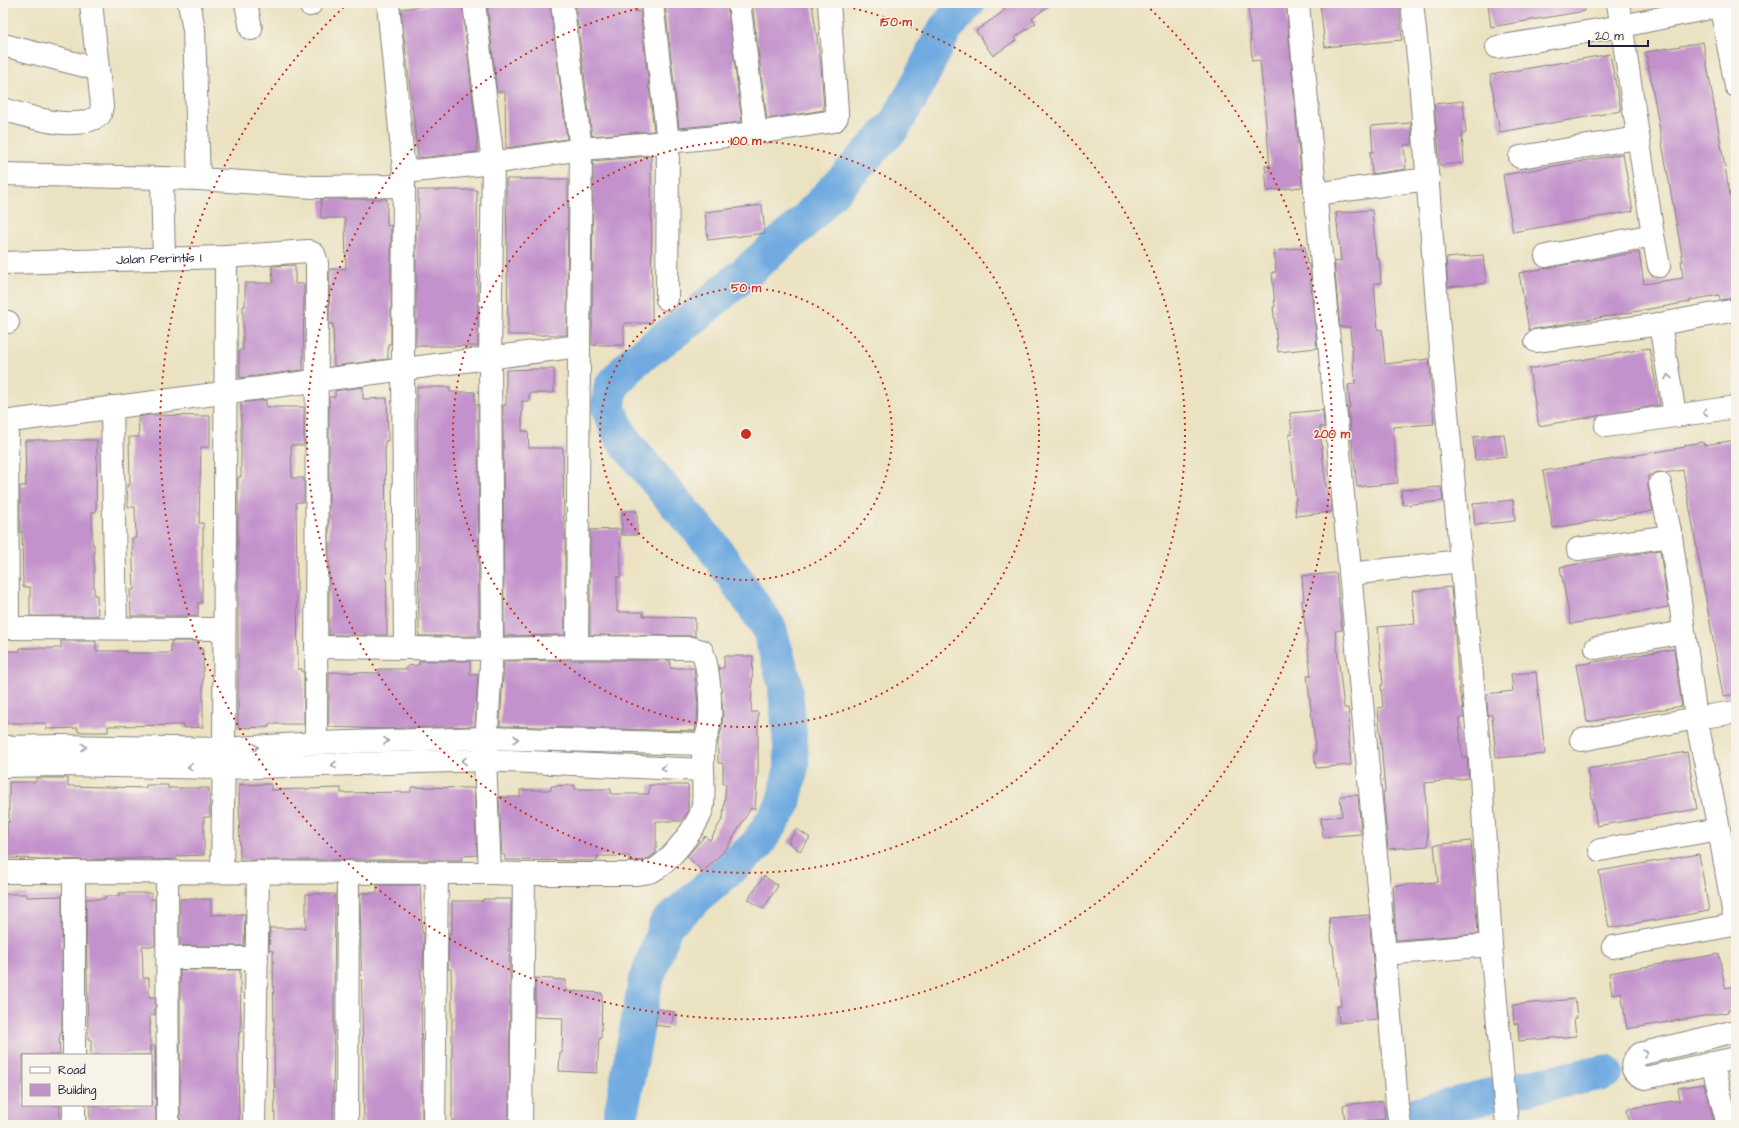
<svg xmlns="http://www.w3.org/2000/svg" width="1739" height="1128" font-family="'Architects Daughter',sans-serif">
<rect width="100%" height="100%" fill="#f7f3e8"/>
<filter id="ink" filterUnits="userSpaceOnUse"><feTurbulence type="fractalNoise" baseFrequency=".025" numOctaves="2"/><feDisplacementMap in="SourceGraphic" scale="8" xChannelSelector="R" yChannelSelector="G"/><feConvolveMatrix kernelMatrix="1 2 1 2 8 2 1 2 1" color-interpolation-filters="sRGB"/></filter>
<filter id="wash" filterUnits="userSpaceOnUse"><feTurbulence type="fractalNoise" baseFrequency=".012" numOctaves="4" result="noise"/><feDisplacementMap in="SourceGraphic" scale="16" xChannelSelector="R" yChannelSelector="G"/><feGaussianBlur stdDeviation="0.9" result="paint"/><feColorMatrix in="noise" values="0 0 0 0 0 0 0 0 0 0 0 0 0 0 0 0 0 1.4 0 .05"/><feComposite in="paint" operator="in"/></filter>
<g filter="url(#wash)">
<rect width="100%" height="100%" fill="#ebe2c1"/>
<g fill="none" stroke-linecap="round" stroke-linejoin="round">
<path stroke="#6faae0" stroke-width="35" d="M 619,1125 L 645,984 L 666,924 L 756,846 L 783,805 L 792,764 L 785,683 L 769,628 L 712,545 L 665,491 L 621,437 L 608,408 L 611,387 L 634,361 L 695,316 L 801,225 L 894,126 L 915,90 L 945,29 L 968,3
M 1380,1125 L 1507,1091 L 1606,1072"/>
</g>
<g id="blocks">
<path fill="#c392cc" d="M 448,3 L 462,3 L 477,138 L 477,152 L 418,158 L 401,9 Z
M 487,3 L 550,3 L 567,139 L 506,148 L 505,92 L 497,92 Z
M 575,3 L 633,3 L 635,12 L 640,11 L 654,131 L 592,136 Z
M 665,3 L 727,3 L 742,122 L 679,128 Z
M 752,3 L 812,3 L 821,66 L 824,110 L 767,119 Z
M 1000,3 L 1053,3 L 1032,18 L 1036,23 L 1014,38 L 1016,40 L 993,56 L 976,31 L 1005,10 Z
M 1248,3 L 1286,3 L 1302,187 L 1267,191 L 1265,166 L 1270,166 L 1260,60 L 1252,61 Z
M 1320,3 L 1399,3 L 1402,40 L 1325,47 Z
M 1503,3 L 1584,3 L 1585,11 L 1491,27 L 1488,5 Z
M 1703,42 L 1736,230 L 1736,298 L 1720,300 L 1719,295 L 1690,300 L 1690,302 L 1529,330 L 1519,273 L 1639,252 L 1644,284 L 1683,278 L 1681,261 L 1683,261 L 1646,52 Z
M 1610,54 L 1621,111 L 1500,132 L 1490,75 Z
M 1463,101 L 1466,133 L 1462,134 L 1464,163 L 1440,165 L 1434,104 Z
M 1411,123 L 1412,144 L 1404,145 L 1406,169 L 1372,174 L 1370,152 L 1373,152 L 1371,126 Z
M 1623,154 L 1633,211 L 1513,232 L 1503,175 Z
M 651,156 L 652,323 L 624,323 L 624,345 L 592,345 L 593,161 Z
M 506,179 L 568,179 L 567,335 L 508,335 Z
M 418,190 L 477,190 L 478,346 L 416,346 L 416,225 L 418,225 Z
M 321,199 L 387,199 L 387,226 L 391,225 L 391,344 L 388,344 L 388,359 L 334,366 L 333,324 L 329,324 L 330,269 L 346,269 L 345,218 L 321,218 Z
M 762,205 L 765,233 L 708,240 L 705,212 Z
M 1372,210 L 1376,258 L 1379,258 L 1381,283 L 1374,283 L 1378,330 L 1382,329 L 1385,364 L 1429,359 L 1434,424 L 1393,427 L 1398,483 L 1357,487 L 1348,408 L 1350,407 L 1348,385 L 1355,384 L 1350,327 L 1340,327 L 1334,262 L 1341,261 L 1336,213 Z
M 1305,247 L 1307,264 L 1309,264 L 1317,348 L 1278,352 L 1273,307 L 1275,307 L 1272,272 L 1276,272 L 1274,251 Z
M 1483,255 L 1486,283 L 1448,287 L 1446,258 Z
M 295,265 L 295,284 L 304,284 L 303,370 L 240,378 L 239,350 L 243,350 L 243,306 L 245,306 L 245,283 L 273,283 L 272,266 Z
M 1649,348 L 1660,405 L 1539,426 L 1529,369 Z
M 534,369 L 554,369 L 554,393 L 529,393 L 529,401 L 522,401 L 522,431 L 528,431 L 529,448 L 563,448 L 564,530 L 565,530 L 565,635 L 504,636 L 503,405 L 506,405 L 506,370 Z
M 363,387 L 363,399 L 387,398 L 388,441 L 385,441 L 387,635 L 329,635 L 329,397 L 335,397 L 335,391 Z
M 417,387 L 450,387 L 450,392 L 475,392 L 475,405 L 478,405 L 479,636 L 419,636 Z
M 266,400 L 266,407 L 304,407 L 304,445 L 291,445 L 292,478 L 304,478 L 304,502 L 296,502 L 298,669 L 302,669 L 302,672 L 304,672 L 304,724 L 269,724 L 269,727 L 238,728 L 238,477 L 241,477 L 241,403 Z
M 1323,410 L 1324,427 L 1320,427 L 1324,471 L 1328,497 L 1330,497 L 1332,512 L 1296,516 L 1295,500 L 1296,500 L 1289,435 L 1292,434 L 1290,413 Z
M 150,415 L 210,416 L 210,447 L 201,447 L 199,523 L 203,523 L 203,547 L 202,547 L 202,603 L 198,603 L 198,616 L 131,616 L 130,590 L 134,590 L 132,538 L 136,538 L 135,507 L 128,507 L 127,485 L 130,485 L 129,437 L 139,437 L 138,417 Z
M 1504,434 L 1507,456 L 1475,460 L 1473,437 Z
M 25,440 L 97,440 L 96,512 L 92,512 L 92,544 L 94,544 L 94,595 L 97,595 L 98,616 L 30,616 L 30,587 L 23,587 L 22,532 L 20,532 L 20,486 L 26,486 Z
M 1736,440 L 1736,694 L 1723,696 L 1683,470 L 1665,473 L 1658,472 L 1648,476 L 1648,487 L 1653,511 L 1553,528 L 1543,471 L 1685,447 L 1685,445 L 1703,442 L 1704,445 Z
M 1441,487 L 1443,501 L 1403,505 L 1401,490 Z
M 1513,500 L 1515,521 L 1475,525 L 1473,504 Z
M 622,511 L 637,511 L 637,535 L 622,535 Z
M 620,529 L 621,577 L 617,577 L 617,612 L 643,612 L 643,616 L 695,618 L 695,636 L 590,635 L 590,530 Z
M 1660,550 L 1668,607 L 1571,624 L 1560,567 Z
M 1336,573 L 1342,630 L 1335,631 L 1344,708 L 1348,708 L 1350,727 L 1348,727 L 1351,765 L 1316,768 L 1314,753 L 1316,753 L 1307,675 L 1311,675 L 1302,601 L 1304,601 L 1302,576 Z
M 1451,587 L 1460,696 L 1461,696 L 1464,718 L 1460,718 L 1459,722 L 1462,757 L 1467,757 L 1469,778 L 1425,783 L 1428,846 L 1388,849 L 1383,792 L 1385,792 L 1378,708 L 1383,707 L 1381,685 L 1383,685 L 1378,627 L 1415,624 L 1412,591 Z
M 61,641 L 96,641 L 96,651 L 126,651 L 126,653 L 171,653 L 171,641 L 198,641 L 198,649 L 203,649 L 203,727 L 183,728 L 183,725 L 108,726 L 108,732 L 78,732 L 78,728 L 46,729 L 46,723 L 3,723 L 3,651 L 20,651 L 20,648 L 61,648 Z
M 1674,649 L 1682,706 L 1587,722 L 1576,665 Z
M 724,656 L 753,656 L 751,712 L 758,712 L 758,771 L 755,809 L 751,808 L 727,848 L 703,872 L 687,856 L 705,836 L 710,840 L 723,818 L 726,784 L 723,784 L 723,763 L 718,763 L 718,742 L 722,728 L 723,713 L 719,668 L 724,668 Z
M 577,660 L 670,660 L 670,668 L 694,668 L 698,704 L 697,722 L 695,731 L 500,726 L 504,661 Z
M 419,661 L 470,661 L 470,675 L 478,675 L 475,726 L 384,729 L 329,727 L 329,672 L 379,673 L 379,669 L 407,669 L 407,666 L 419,665 Z
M 1536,672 L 1545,754 L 1496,758 L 1492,715 L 1488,715 L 1486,694 L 1513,691 L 1511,674 Z
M 1687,752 L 1697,809 L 1597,826 L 1587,769 Z
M 36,778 L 68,778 L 68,786 L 146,788 L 146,785 L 168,785 L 168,788 L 209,788 L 210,817 L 204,817 L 204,855 L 177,856 L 177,859 L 152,860 L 152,858 L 87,860 L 7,858 L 7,822 L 9,822 L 9,782 L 36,782 Z
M 271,784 L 271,790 L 341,788 L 341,793 L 411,792 L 411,787 L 474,788 L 477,855 L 462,856 L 462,860 L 240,860 L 239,785 Z
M 575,785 L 575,789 L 611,789 L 611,794 L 649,794 L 649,785 L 688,785 L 688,811 L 682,821 L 656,821 L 656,853 L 646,860 L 629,862 L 629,856 L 597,856 L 597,861 L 505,860 L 505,855 L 502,855 L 499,797 L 520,797 L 520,790 L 551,790 L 551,786 Z
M 1358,795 L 1361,834 L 1323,837 L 1321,818 L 1342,816 L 1340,796 Z
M 797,829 L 810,838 L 800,851 L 788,842 Z
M 1471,841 L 1478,934 L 1396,940 L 1393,886 L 1438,882 L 1434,845 Z
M 1699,854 L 1709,911 L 1609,928 L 1599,871 Z
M 764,876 L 778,886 L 763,909 L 748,899 Z
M 377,885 L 420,885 L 422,933 L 424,933 L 423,969 L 421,969 L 422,1125 L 364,1125 L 360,893 L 377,893 Z
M 119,893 L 151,893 L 151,899 L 155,899 L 155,946 L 142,946 L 143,978 L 149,978 L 149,997 L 155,997 L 155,1015 L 150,1015 L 150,1055 L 91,1055 L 91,1039 L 88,1039 L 86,899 L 105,899 L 105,896 L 119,896 Z
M 3,894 L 27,894 L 27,897 L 62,896 L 62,1029 L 59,1039 L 60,1055 L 23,1055 L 23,1105 L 60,1105 L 60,1125 L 3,1125 Z
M 306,894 L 335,894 L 333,1125 L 275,1125 L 273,951 L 269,950 L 270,928 L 306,928 Z
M 180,899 L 211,899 L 211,915 L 245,914 L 244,946 L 180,946 Z
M 483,899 L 511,899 L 511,928 L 509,928 L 510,977 L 509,1125 L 452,1125 L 452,1001 L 451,969 L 448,969 L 449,933 L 452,933 L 452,901 L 483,901 Z
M 1369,915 L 1378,1019 L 1339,1023 L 1337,1006 L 1341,1006 L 1337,967 L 1335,967 L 1333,945 L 1332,945 L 1329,918 Z
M 1719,954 L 1725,988 L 1736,986 L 1736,1009 L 1727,1010 L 1728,1012 L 1627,1029 L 1621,993 L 1612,995 L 1609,973 Z
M 180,970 L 240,970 L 241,1032 L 239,1032 L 238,1054 L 239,1123 L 180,1125 Z
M 535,978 L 566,980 L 566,991 L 602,993 L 601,1039 L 599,1039 L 597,1073 L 559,1071 L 560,1052 L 562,1053 L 563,1018 L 535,1017 Z
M 1575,999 L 1577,1018 L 1574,1018 L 1576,1036 L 1519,1041 L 1518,1023 L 1514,1024 L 1513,1005 Z
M 658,1009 L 674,1012 L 671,1027 L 655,1025 Z
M 151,1046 L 155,1046 L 156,1125 L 90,1125 L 90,1105 L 151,1105 Z
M 1704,1084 L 1715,1125 L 1630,1125 L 1627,1109 L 1680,1100 L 1678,1088 Z
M 1383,1101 L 1385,1119 L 1345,1123 L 1343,1105 Z"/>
</g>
</g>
<g filter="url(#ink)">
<use href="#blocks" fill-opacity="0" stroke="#86827e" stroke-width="1"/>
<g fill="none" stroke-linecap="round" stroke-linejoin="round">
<g stroke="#86827e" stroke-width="24">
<g id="minor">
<path d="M 189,3 L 194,30 L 199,179"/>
<path d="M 246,3 L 251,29"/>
<path d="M 309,3 L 310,5"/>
<path d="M 388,3 L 404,172 L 493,163 L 581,149 L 668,142 L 756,133 L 834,121 L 837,117 L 837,111 L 829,3"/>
<path d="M 652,3 L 668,142 L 667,299"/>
<path d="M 739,3 L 756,133"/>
<path d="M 1298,3 L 1385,954 L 1397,1104 L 1400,1125"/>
<path d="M 1412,3 L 1419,66 L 1438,318 L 1480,759 L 1491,945 L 1507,1125"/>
<path d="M 1720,3 L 1736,86"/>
<path d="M 3,45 L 97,69"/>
<path d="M 1497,47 L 1622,26 L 1735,3"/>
<path d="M 3,109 C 30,117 76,133 100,115 L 102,106 L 91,3"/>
<path d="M 1520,157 L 1638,138"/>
<path d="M 404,172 L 403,369 L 405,648"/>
<path d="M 3,174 L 199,179 L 314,187 L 404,186"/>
<path d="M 162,179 L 164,259"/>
<path d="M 1315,194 L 1428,179"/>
<path d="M 1653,235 L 1659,266"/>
<path d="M 1546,256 L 1653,235 L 1618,3"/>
<path id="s1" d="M 3,263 L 226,257 L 308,251 L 314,254 L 317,263 L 316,743"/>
<path d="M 3,321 L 8,322"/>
<path d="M 1536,341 L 1660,324"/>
<path d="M 112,407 L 116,628"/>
<path d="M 1675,415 L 1660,324 L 1736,310"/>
<path d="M 7,421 L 8,628"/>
<path d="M 3,422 L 579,346 L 581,149 L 562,3"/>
<path d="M 1606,426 L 1736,407"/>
<path d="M 1578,549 L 1671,536"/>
<path d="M 1350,574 L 1460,561"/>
<path d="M 3,628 L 224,629"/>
<path d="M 316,647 L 492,649 L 577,647 L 692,648 L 702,651 C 709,666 711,702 710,720 C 710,728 706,736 704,744 C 701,764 705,785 703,805 C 701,823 670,861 654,870 C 649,873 642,873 636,874 L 524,874 L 490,873 L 485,760 L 492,649 L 490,358 L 493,163 L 474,3"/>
<path d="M 577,647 L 579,346"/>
<path d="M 1596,648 L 1684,632"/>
<path d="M 1581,740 L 1696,718 L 1736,712"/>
<path d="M 3,747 L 61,746 L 224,749 L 316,743 L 488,738 L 704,744"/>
<path d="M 3,766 L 60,765 L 223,768 L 485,760 L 703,770"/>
<path d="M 1600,850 L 1719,829"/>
<path d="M 3,872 L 490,873"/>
<path d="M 74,872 L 74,1055"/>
<path d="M 167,872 L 168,1125"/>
<path d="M 222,872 L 224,749 L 226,257"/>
<path d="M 1613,947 L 1728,926 L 1732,923 L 1734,916 L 1719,829 L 1696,718 L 1671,536 L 1660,484"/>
<path d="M 1385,954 L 1491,945"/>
<path d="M 168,958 L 257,958"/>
<path d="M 1736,1031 L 1640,1054 C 1627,1064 1632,1074 1645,1078 L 1736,1058"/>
<path d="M 1712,1063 L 1728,1125"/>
<path d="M 74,1105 L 74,1125"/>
<path d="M 254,1125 L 258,872"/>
<path d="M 347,1125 L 348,872"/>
<path d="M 434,1125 L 437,873"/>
<path d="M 521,1125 L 524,874"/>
</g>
</g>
<use href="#minor" stroke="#fff" stroke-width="22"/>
</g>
<defs><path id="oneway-chevron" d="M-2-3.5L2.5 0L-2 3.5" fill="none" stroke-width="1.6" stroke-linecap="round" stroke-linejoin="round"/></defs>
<g stroke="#9c9ca7">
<use href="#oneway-chevron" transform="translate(1668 377) rotate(-100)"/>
<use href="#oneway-chevron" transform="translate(1705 412) rotate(173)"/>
<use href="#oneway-chevron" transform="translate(516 739) rotate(2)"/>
<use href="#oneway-chevron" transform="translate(386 741) rotate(-2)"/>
<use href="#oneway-chevron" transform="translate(84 747) rotate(1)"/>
<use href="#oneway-chevron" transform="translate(256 747) rotate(-4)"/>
<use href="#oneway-chevron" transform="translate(464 761) rotate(178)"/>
<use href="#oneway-chevron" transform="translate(334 765) rotate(178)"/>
<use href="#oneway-chevron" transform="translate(190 767) rotate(-179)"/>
<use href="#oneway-chevron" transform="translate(664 768) rotate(-178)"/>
<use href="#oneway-chevron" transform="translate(1645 1053) rotate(-16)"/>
</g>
</g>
<g fill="none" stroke="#c8321e" stroke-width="2" stroke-dasharray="2 4">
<circle cx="746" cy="434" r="146"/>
<circle cx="746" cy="434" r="293"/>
<path d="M830 3A439 439 0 1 1 662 3"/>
<path d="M1146 5A586 586 0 1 1 346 5"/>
</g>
<g text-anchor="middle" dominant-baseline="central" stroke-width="3" stroke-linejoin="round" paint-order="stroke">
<g font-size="13" fill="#22223b" stroke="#f7f3e8">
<text stroke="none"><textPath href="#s1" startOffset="156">Jalan Perintis I</textPath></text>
</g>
</g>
<circle cx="746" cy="434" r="6" fill="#c8321e" stroke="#f7f3e8" stroke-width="2"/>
<g font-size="12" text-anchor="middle" font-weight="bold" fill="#c8321e" stroke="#f7f3e8" stroke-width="3" stroke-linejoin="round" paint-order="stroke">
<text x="896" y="26">150 m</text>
<text x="746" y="145">100 m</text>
<text x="746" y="292">50 m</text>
<text x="1332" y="438">200 m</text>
</g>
<rect width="1739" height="1128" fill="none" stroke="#f7f3e8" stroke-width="16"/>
<rect x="22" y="1054" width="130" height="52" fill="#f7f3e8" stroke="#a29fa3"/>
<rect x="30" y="1067" width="20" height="6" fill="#ffffff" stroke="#a29fa3"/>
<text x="58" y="1074" font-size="12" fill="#22223b">Road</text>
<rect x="30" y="1084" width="20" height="12" fill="#c392cc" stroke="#a29fa3"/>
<text x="58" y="1094" font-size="12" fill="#22223b">Building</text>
<path d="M1589 40v6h59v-6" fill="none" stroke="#22223b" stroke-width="2"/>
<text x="1595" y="40" font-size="12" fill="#22223b" stroke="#f7f3e8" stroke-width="3" paint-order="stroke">20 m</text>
</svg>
